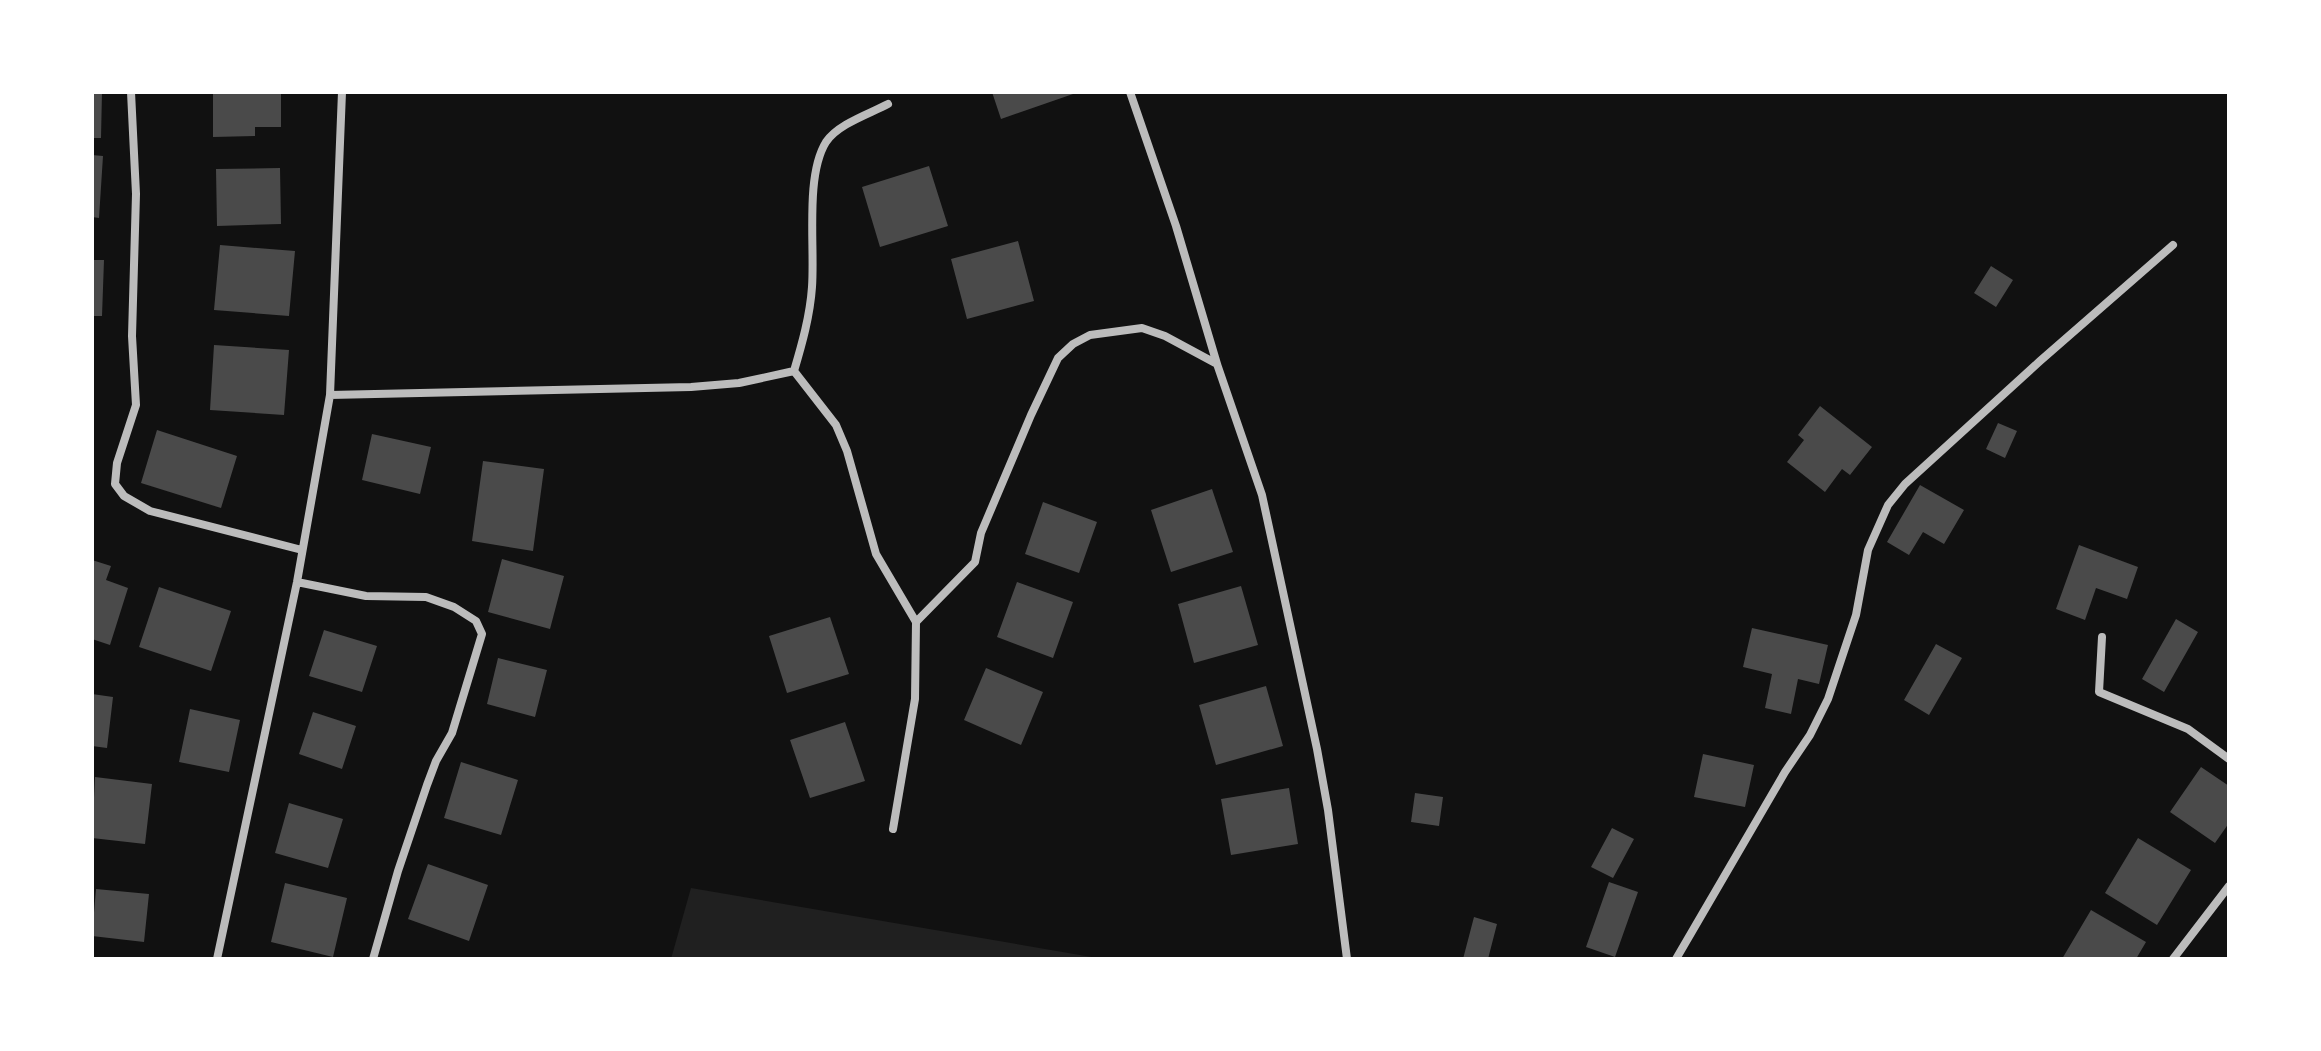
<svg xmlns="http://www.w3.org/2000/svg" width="2321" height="1051" font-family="'Fira Sans Condensed',sans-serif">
<rect width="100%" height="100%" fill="#111"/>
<path fill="#202020" d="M 691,888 L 1103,959 L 671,959 Z"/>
<path fill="#4a4a4a" d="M 92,92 L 102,92 L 101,138 L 92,138 Z
M 213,92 L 281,92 L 281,127 L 255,127 L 255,136 L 213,137 Z
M 992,92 L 1072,92 L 1073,94 L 1001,119 Z
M 92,155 L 103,156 L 99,218 L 92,217 Z
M 929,166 L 948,226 L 880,247 L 862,187 Z
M 280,168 L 281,224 L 217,226 L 216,169 Z
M 1018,241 L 1034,301 L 967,319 L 951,259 Z
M 220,245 L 295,251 L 289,316 L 214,310 Z
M 92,260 L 104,260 L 102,316 L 92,316 Z
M 1991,266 L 2013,280 L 1996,307 L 1974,293 Z
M 214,345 L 289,350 L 284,415 L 210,410 Z
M 1820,406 L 1872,447 L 1850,475 L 1842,469 L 1825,492 L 1787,462 L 1804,440 L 1798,435 Z
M 1998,423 L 2017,431 L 2005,458 L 1986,449 Z
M 157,430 L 237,456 L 221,508 L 141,483 Z
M 372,434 L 431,447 L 420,494 L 362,480 Z
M 483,461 L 544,469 L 533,551 L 472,541 Z
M 1920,485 L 1964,510 L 1944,544 L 1923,532 L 1909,555 L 1887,542 Z
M 1212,489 L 1233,552 L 1171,572 L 1151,510 Z
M 1043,502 L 1097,522 L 1079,573 L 1025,554 Z
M 2079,545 L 2138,567 L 2127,599 L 2096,588 L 2085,620 L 2056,609 Z
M 502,559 L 564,576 L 550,629 L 488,612 Z
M 92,560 L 111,566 L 106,580 L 128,588 L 110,645 L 92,639 Z
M 1017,582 L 1073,602 L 1053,658 L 997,637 Z
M 1241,586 L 1258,645 L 1194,663 L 1178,604 Z
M 159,587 L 231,611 L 211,671 L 139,647 Z
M 830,617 L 849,674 L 787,693 L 769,636 Z
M 2176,619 L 2198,632 L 2164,692 L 2142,679 Z
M 1752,628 L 1828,645 L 1819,684 L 1798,679 L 1791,714 L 1765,708 L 1772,674 L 1743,667 Z
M 324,630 L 377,646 L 362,692 L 309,676 Z
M 1936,644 L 1962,658 L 1929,715 L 1904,700 Z
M 498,658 L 547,670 L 535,717 L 487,704 Z
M 986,668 L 1043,692 L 1021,745 L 964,720 Z
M 1266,686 L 1283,746 L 1216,765 L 1199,705 Z
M 92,694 L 113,697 L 107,748 L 92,746 Z
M 190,709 L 240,720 L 229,772 L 179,762 Z
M 313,712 L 356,726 L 342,769 L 299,754 Z
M 845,722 L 865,781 L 810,798 L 790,740 Z
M 1703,754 L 1754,765 L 1745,807 L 1694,797 Z
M 461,762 L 518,780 L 501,835 L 444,818 Z
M 2201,767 L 2229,786 L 2229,823 L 2215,843 L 2170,812 Z
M 95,777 L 152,784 L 145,844 L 92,838 Z
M 1289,788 L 1298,844 L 1231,855 L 1221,799 Z
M 1415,793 L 1443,797 L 1439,826 L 1411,822 Z
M 289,803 L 343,819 L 328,868 L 275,853 Z
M 1612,828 L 1634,839 L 1613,878 L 1591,867 Z
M 2138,838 L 2191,870 L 2157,925 L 2105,893 Z
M 428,864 L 488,885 L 469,941 L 408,919 Z
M 1609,882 L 1638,892 L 1615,957 L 1586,947 Z
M 285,883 L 347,898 L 333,957 L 271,942 Z
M 96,889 L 149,894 L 144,942 L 92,936 Z
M 2091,910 L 2146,942 L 2136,959 L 2062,959 Z
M 1474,917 L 1497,924 L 1488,959 L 1463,959 Z"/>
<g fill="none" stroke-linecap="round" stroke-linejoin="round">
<path stroke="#bcbcbc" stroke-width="8" d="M 131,92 L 136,194 L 132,336 L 136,405 L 117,463 L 115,484 L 124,496 L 150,511 L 302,550
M 1130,92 L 1176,226 L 1217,364 L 1262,495 L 1317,749 L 1328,810 L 1347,959
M 794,371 L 836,425 L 847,451 L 876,554 L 916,622 L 915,699 L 893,829
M 794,371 C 802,344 810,316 812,287 C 815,246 805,176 826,142 C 838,124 869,114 888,104
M 330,395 L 691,387 L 739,383 L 794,371
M 297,582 L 366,596 L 426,597 L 454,607 L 476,621 L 482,634 L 452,733 L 436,761 L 427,785 L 398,871 L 373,959
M 916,622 L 975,562 L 981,533 L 1031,415 L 1058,358 L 1073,344 L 1090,335 L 1142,328 L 1165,336 L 1217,364
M 2102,637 L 2099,692 L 2188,729 L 2229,759
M 217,959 L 297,582 L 330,395 L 342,92
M 1676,959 L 1785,772 L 1810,735 L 1828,699 L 1856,615 L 1868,550 L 1888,505 L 1905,484 L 2040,361 L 2173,245
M 2173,959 L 2229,886"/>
</g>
<rect width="2321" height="1051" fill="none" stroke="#ffffff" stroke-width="188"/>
</svg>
